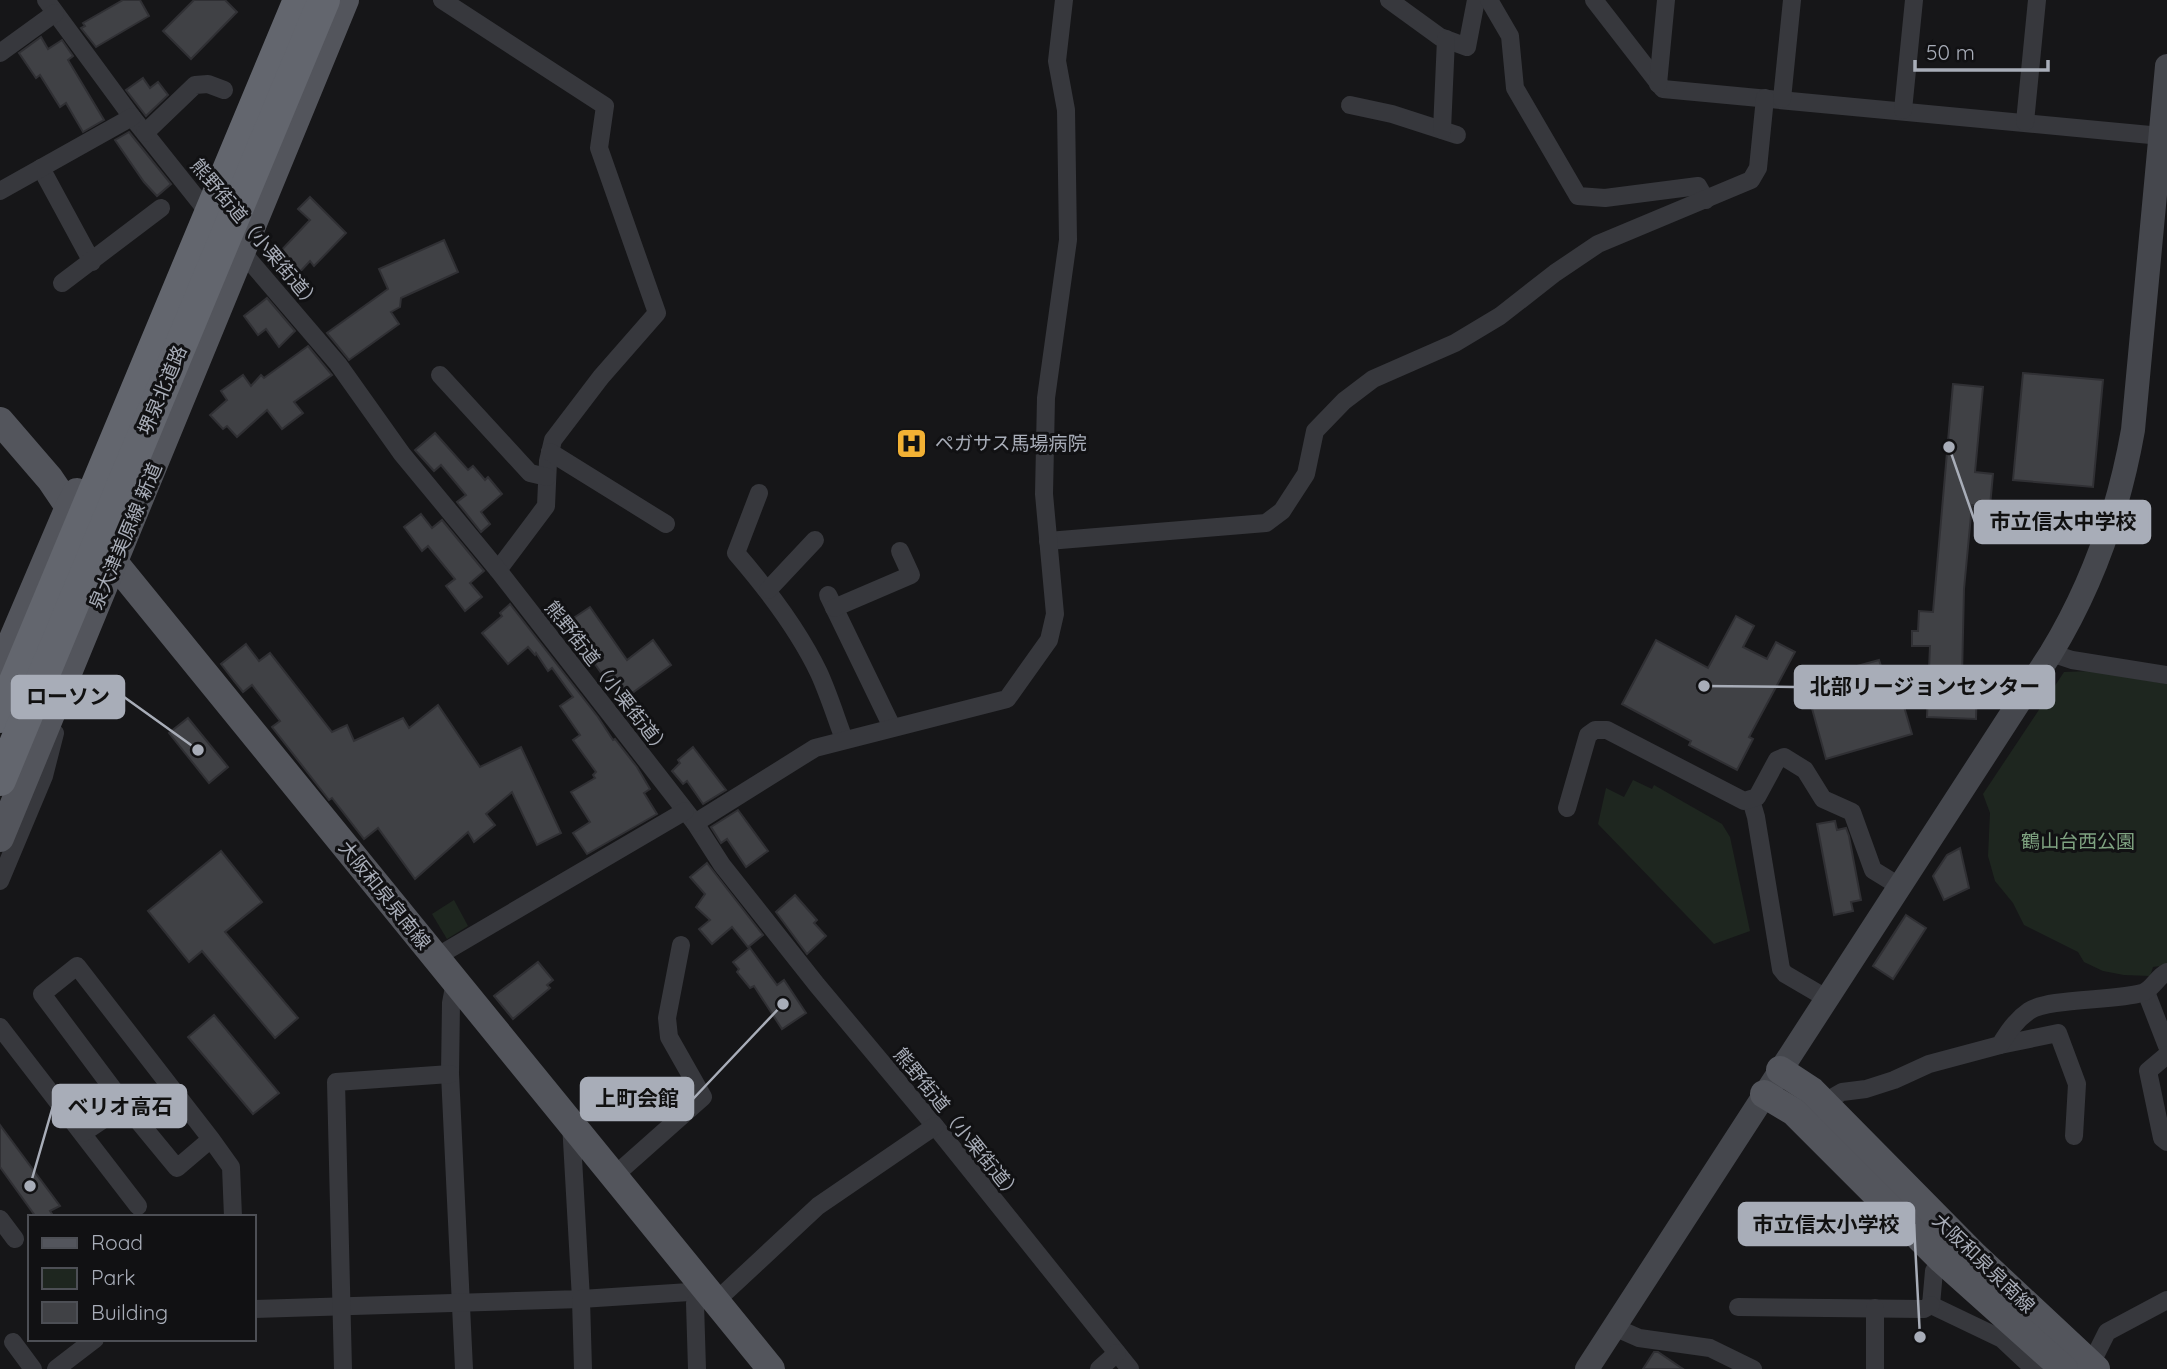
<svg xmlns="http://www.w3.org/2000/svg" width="2167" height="1369" font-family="Quicksand,'Noto Sans JP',sans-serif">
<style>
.green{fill:#1e261f}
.building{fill:#404145;stroke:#303034;stroke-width:2}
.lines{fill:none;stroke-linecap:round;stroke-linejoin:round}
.street{stroke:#37383d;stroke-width:18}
.secondary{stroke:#45474d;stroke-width:24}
.primary{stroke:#53555c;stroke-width:28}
.highway-bridge{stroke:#63666e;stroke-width:32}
.labels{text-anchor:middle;stroke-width:6;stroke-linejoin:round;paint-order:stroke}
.street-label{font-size:19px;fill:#a8adb8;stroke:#111113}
.poi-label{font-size:19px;fill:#a8adb8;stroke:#111113;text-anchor:start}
.park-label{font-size:19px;fill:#7fa381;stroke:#111113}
.leader{fill:none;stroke:#a8adb8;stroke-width:2.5}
.callout-dot{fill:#a8adb8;stroke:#111113;stroke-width:2.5}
.callout{fill:#a8adb8;stroke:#a8adb8;stroke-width:2.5}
.callout-label{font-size:21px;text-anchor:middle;font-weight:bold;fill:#111}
</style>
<rect width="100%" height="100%" fill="#161618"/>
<g class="green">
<polygon points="2091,671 2167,684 2167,965 2153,967 2150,976 2124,975 2103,971 2084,962 2078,952 2024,925 2013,903 1995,881 1988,856 1990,813 1983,794 2064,672"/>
<polygon points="1633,780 1652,789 1654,785 1722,824 1730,837 1750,931 1714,944 1598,824 1606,788 1624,797"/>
<polygon points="454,900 468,926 447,939 432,914"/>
</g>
<g class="building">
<polygon points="123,0 140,0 149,16 96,47 81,28 85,26 83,23"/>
<polygon points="194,0 225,0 237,12 191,59 163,31"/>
<polygon points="41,37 48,49 62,40 73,56 68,60 104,120 83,132 66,103 60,107 40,75 36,78 19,53"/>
<polygon points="143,78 150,88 158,82 168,95 146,116 126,90"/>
<polygon points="129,132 171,184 157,196 144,182 115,140"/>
<polygon points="310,197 346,233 314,266 310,261 296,276 276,256 310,220 298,209"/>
<polygon points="444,240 458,272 401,298 400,307 391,312 399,324 349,360 327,333 388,289 379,269"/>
<polygon points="267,298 295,331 279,347 266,329 258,335 244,316"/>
<polygon points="308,346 332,375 294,402 303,413 282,429 267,410 237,437 227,426 223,429 210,415 227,400 221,391 243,375 251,386 261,375 264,378"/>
<polygon points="2023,373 2103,380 2093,487 2013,480"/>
<polygon points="1953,384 1983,387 1975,472 1993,474 1990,506 1972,505 1964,589 1962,677 1977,678 1976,719 1927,717 1930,646 1912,646 1912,631 1918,631 1919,611 1933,612"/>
<polygon points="435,433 468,470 473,466 485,480 488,477 502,494 481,512 490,524 481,532 457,502 466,495 441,465 434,471 415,450"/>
<polygon points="421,514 432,528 442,520 484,571 470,583 482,597 465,611 446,586 455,579 428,546 422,551 404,527"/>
<polygon points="510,604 598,717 613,740 615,739 637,767 650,789 644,793 657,814 587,854 573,833 590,822 571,792 595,778 593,775 596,772 573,740 580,735 560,706 573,697 552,668 548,671 536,653 535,655 528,647 508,664 482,633 502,616 500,613"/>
<polygon points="590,607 627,660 653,640 671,665 621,701 566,623"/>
<polygon points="1736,616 1754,626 1743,647 1767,659 1776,642 1795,652 1749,737 1753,739 1737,770 1689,745 1691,741 1622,704 1656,640 1708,668"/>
<polygon points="246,644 259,661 270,653 332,732 347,725 354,741 403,718 409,728 438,705 480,767 521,747 561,833 537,845 512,792 486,814 495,825 474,842 468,832 415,879 378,828 364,839 332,798 329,800 272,727 280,721 252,685 243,692 234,681 221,664"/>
<polygon points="1879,660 1883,672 1893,669 1912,734 1826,759 1808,694 1860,679 1857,666"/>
<polygon points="188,718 228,767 209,783 169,733"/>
<polygon points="693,747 726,790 703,804 687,781 683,784 672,771 680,763 678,760"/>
<polygon points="738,810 768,851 746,867 727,839 721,843 711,827"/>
<polygon points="1835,821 1837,830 1846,828 1849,836 1861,900 1851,902 1853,911 1834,915 1817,824"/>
<polygon points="1960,848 1969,888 1944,900 1933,876 1947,855"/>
<polygon points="221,851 262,902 225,932 298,1018 275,1038 202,951 189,962 148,911"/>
<polygon points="707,863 763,935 748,947 732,927 712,944 699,929 710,920 696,907 705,894 690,877"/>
<polygon points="795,895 817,920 814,923 826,936 807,954 776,912"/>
<polygon points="1906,915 1926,928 1893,979 1873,966"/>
<polygon points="750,948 777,985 784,980 806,1013 782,1029 754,986 750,988 737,972 739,969 733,962"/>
<polygon points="538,962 553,980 547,985 550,988 513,1019 494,996"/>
<polygon points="214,1015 279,1093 253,1114 188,1037"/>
<polygon points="0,1125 60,1206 50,1211 54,1217 36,1217 0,1167"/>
<polygon points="1654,1352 1658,1352 1683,1369 1643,1369"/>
</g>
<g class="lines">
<g class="street">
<polyline points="46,0 132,117 214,220"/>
<polyline points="442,0 605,106 599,148 657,313 601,377 553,440 548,461 546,506 498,570"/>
<polyline points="1389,0 1440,37 1467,47 1476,0"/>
<polyline points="1489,0 1510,36 1515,88 1578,196 1605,198 1698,186 1706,200"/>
<polyline points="1594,0 1663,89 2161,136"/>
<polyline points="0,53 55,13"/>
<polyline points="1658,84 1666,0"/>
<polyline points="1782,99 1792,0"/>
<polyline points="1350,105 1392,114 1457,135"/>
<polyline points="1903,110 1914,0"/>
<polyline points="2025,122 2037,0"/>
<polyline points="1442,130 1446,39"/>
<polyline points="145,133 195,85 208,84 224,90"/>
<polyline points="41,168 92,262"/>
<polyline points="0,191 132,117"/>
<polyline points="237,246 338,364 402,454 498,570 695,823 722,865 817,985 935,1126 1130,1369"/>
<polyline points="62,283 161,208"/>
<polyline points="440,375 530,473 547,477"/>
<polyline points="550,452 666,524"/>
<path d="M759 493 736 553C768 590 798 629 819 673 829 695 836 718 844 739"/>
<polyline points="1048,541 1266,523 1282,511 1306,474 1315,431 1344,401 1373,379 1455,343 1500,316 1555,273 1598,244 1751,180 1758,168 1765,98"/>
<polyline points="768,590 815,540"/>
<polyline points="828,595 892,727"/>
<polyline points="834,608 911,575 900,551"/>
<polyline points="2051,653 2072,660 2167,675"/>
<polyline points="1751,800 1756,817 1781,969 1785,974 1826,998"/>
<polyline points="1567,808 1588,735 1595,730 1607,730 1744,801 1757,797 1777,760 1784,757 1805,770 1823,799 1852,812 1873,870 1899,886"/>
<polyline points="695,823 815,748 1007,699 1049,640 1055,614 1044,494 1046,398 1068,240 1066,110 1057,61 1064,0"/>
<polyline points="0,881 44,776 55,733"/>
<polyline points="436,957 685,811"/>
<polyline points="455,982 451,1003 450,1074 464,1369"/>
<polyline points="2146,992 2167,1046"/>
<polyline points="0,1027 138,1206"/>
<polyline points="2000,1045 2058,1033 2077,1084 2074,1136"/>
<polyline points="2167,1055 2148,1071 2162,1138 2167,1142"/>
<path d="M1823 1103 1842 1092 1866 1089 1894 1080 1929 1064 2000 1045C2008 1032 2016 1020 2029 1011 2048 998 2113 1001 2142 993 2152 990 2157 977 2167 972"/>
<polyline points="83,1133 125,1105"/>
<polyline points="211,1139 177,1168 125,1105 42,994 77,966 211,1139 231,1167 233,1217"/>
<polyline points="614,1176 703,1097 669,1037 667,1018 681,945"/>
<polyline points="0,1219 15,1239"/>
<polyline points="1941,1259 1934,1271 1931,1305 2002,1339 2034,1369"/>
<polyline points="716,1301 818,1206 935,1126"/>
<polyline points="1738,1307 1924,1309 1931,1305"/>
<polyline points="254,1309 581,1299 571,1123"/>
<polyline points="1614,1327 1639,1338 1710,1348 1753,1369"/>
<polyline points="13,1342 33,1369"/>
<polyline points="2091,1364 2107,1332 2167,1300"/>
<polyline points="56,1369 95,1339"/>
<polyline points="343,1369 336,1082 450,1074"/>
<polyline points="583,1369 581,1299 705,1291"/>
<polyline points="697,1369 695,1303 705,1291"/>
<polyline points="1099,1369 1117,1353"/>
<polyline points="1875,1369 1875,1308"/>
</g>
<path class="secondary" d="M1587 1369 2051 653C2093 584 2119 509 2133 430L2167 66"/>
<g class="primary">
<polyline points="0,421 50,479 69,507 771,1369"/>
<polyline points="0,669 69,507 77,492"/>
<polyline points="0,838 345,0"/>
<polyline points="1780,1070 1812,1091 1975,1256 2096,1369"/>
<polyline points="1764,1094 1794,1112 1941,1259 2064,1369"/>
</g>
<g class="highway-bridge">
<polyline points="0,717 299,0"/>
<polyline points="0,780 324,0"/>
</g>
</g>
<defs>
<symbol id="hospital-square" viewBox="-11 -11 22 22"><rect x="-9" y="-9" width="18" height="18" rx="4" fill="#f2b134" stroke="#111113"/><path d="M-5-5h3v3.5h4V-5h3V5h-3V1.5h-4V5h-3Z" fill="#111"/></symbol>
</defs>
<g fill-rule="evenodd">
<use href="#hospital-square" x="894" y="426" width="35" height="35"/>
</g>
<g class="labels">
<g class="street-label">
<text transform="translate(256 234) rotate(50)" y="7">熊野街道（小栗街道）</text>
<text transform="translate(162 390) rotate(-67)" y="7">堺泉北道路</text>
<text transform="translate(125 536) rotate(-67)" y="7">泉大津美原線 新道</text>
<text transform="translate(608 678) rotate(52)" y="7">熊野街道（小栗街道）</text>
<text transform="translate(385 895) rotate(51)" y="7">大阪和泉泉南線</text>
<text transform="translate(958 1124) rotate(51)" y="7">熊野街道（小栗街道）</text>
<text transform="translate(1984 1263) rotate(44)" y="7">大阪和泉泉南線</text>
</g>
<g class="poi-label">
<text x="935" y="450">ペガサス馬場病院</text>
</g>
<g class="park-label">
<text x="2078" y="848">鶴山台西公園</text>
</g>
</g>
<path class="leader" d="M1949 447L1975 522M1704 686L1795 687M198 750L124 697M783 1004L693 1099M30 1186L53 1106M1920 1337L1914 1224"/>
<g class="callout-dot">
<circle cx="1949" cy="447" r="7"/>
<circle cx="1704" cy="686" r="7"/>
<circle cx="198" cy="750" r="7"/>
<circle cx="783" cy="1004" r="7"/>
<circle cx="30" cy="1186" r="7"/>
<circle cx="1920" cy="1337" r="7"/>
</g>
<g class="callout">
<rect x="1975" y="501" width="175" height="42" rx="7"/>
<rect x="1795" y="666" width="259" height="42" rx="7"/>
<rect x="12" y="676" width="112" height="42" rx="7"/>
<rect x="581" y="1078" width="112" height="42" rx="7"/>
<rect x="53" y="1085" width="133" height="42" rx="7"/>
<rect x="1739" y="1203" width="175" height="42" rx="7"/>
</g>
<g class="callout-label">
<text x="2063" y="529">市立信太中学校</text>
<text x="1925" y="694">北部リージョンセンター</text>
<text x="68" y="704">ローソン</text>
<text x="637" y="1106">上町会館</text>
<text x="120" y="1114">ベリオ高石</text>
<text x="1826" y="1232">市立信太小学校</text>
</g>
<rect x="28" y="1215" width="228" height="126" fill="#111113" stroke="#4d4f55" stroke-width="2"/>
<rect x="42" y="1238" width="35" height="10" fill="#53555c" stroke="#4d4f55" stroke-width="2"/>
<text x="91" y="1250" font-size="21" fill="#a8adb8">Road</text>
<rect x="42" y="1268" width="35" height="21" fill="#1e261f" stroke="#4d4f55" stroke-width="2"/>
<text x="91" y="1285" font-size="21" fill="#a8adb8">Park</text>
<rect x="42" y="1302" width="35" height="21" fill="#404145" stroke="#4d4f55" stroke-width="2"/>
<text x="91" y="1320" font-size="21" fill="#a8adb8">Building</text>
<path d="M1915 60v10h133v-10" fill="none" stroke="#a8adb8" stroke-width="3.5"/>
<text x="1926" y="60" font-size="21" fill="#a8adb8" stroke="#111113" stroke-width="5" paint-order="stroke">50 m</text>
</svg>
